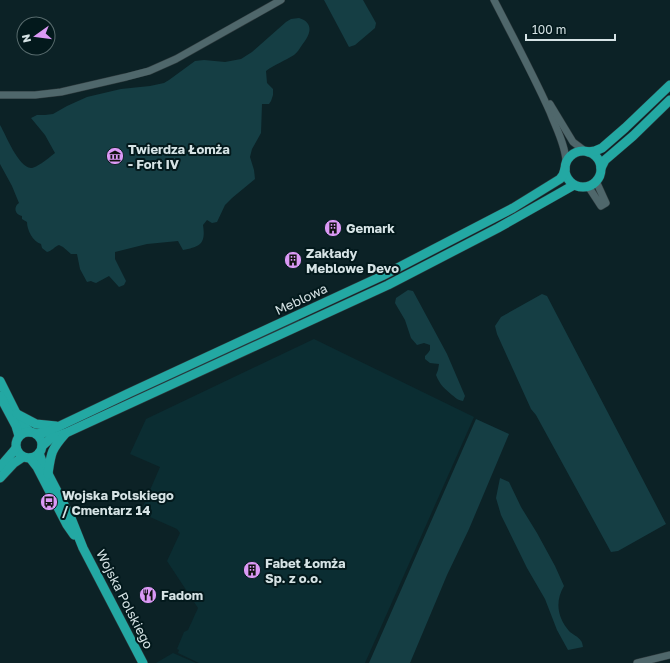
<svg xmlns="http://www.w3.org/2000/svg" width="670" height="663" font-family="'Golos Text',sans-serif">
<style>
.built{fill:#0b2d32}
.green{fill:#153e44}
.lines{fill:none;stroke-linecap:round;stroke-linejoin:round}
.minor-casing{stroke:#2f3b3e;stroke-width:8}
.major-casing{stroke:#2f3b3e;stroke-width:10}
.minor{stroke:#4f676b;stroke-width:7}
.major{stroke:#23a8a3;stroke-width:9}
.labels{text-anchor:middle;stroke-width:4;stroke-linejoin:round;paint-order:stroke}
.poi-label{font-size:13px;font-weight:bold;fill:#d6e3e5;stroke:#03191c;text-anchor:start}
.street-label{font-size:13px;fill:#d6e3e5;stroke:#03191c}
</style>
<rect width="100%" height="100%" fill="#0c2226"/>
<g class="built">
<polygon points="314,339 474,417 365,663 199,663 178,653 179,650 177,649 184,632 188,630 198,608 167,561 180,533 177,529 141,513 141,511 160,467 130,454 146,419"/>
<polygon points="173,653 196,663 156,663"/>
</g>
<g class="green">
<polygon points="324,0 363,0 376,23 375,28 355,45 349,47"/>
<path d="M299 18C315 23 310 35 302 45 300 48 297 53 294 55 285 61 275 64 266 71L267 83 273 89V95L271 101 269 104H262L261 133 252 149 250 157 254 170 255 179 232 198 225 205 217 222 212 223 207 220 203 225C206 244 200 247 183 250L178 241 147 244 115 252V259L126 281 124 285 119 287 109 276 96 283 93 282 91 281 87 282 80 269 77 254H71L63 247 59 245C54 247 52 251 47 252L42 248 41 244C33 242 27 230 27 222L22 219V216C15 215 13 207 19 203L12 186 0 164V125C6 135 18 167 31 168 37 168 50 157 55 153L45 135 31 118 37 115H45L53 114 67 106 87 97 121 89 150 86 164 83 169 80 195 61 204 60 225 62 241 59 252 52 286 22 291 19Z"/>
<path d="M408 290 413 291 447 354 465 396 463 401C457 400 456 398 452 395 444 388 440 385 436 375L438 370 439 364 430 363 425 359V356L428 353 430 350V345L424 343 417 345 411 338 405 320 395 303 396 298Z"/>
<polygon points="542,294 547,296 666,524 618,551 611,552 536,415 531,409 497,334 495,326 501,317"/>
<polygon points="298,318 300,322 52,436 50,432"/>
<polygon points="476,419 509,434 469,529 447,575 410,663 369,663"/>
<path d="M500 478 509 482 521 507 537 533 555 566 564 586C555 601 557 617 569 631 572 634 579 637 581 641 582 641 583 647 583 647L568 650 557 630 545 599 527 568 501 515 496 498Z"/>
</g>
<g class="lines">
<defs>
<g id="minor">
<path d="M494 0C513 37 533 74 550 112 556 128 565 144 566 161"/>
<polyline points="0,95 35,95 61,92 126,77 149,71 176,59 281,0"/>
<polyline points="550,104 573,142 585,151"/>
<polyline points="588,186 601,206 606,203 596,181"/>
<polyline points="637,663 670,655"/>
</g>
<g id="major">
<circle cx="583" cy="169" r="18"/>
<polyline points="588,152 595,151 602,148 625,128 670,85"/>
<polyline points="601,168 605,160 633,136 670,100"/>
<polyline points="0,381 21,423 30,432"/>
<polyline points="0,396 16,426 19,436"/>
<polyline points="17,414 36,424 56,426"/>
<circle cx="29" cy="445" r="13"/>
<polyline points="36,434 47,432 129,393 382,276 513,208 560,179 563,175 565,169"/>
<polyline points="42,446 50,439 66,433 388,285 498,228 574,185"/>
<polyline points="39,453 43,464 71,518 83,548 143,663"/>
<polyline points="30,458 37,467 67,525 74,535"/>
<polyline points="0,467 12,453 16,448"/>
<path d="M48 474C51 453 51 450 65 434"/>
<polyline points="0,478 14,463 23,457"/>
</g>
</defs>
<use href="#minor" class="minor-casing"/>
<use href="#major" class="major-casing"/>
<use href="#minor" class="minor"/>
<use href="#major" class="major"/>
</g>
<defs>
<symbol id="museum-disc" viewBox="-11 -11 22 22"><circle r="9.5" fill="#db99f5" stroke="#03191c"/><path d="M0-6L6-3V-2H-6V-3ZM-5-1h2V3h-2ZM-1-1h2V3h-2ZM3-1h2V3H3ZM-6 4H6V6H-6Z" fill="#111"/></symbol>
<symbol id="building-disc" viewBox="-11 -11 22 22"><circle r="9.5" fill="#db99f5" stroke="#03191c"/><path d="M-4-6H4V6H1V3H-1V6H-4ZM-2.5-4.3h1.7v1.8h-1.7ZM.8-4.3h1.7v1.8H.8ZM-2.5-1h1.7V.8h-1.7ZM.8-1h1.7V.8H.8Z" fill="#111"/></symbol>
<symbol id="bus-disc" viewBox="-11 -11 22 22"><circle r="9.5" fill="#db99f5" stroke="#03191c"/><path d="M-5-6H5V4H4V6H2V4H-2V6H-4V4H-5ZM-3.5-4V0h7V-4ZM-3.5 1.2v1.5H-2V1.2ZM2 1.2v1.5H3.5V1.2Z" fill="#111"/></symbol>
<symbol id="restaurant-disc" viewBox="-11 -11 22 22"><circle r="9.5" fill="#db99f5" stroke="#03191c"/><path d="M-5-6h1v4h1v-4h1v4h1v-4h1v5L-1.5 .5V6h-2V.5L-5-1ZM5-6V6H3V1.5H1.5Q1.5-4 5-6Z" fill="#111"/></symbol>
</defs>
<g fill-rule="evenodd">
<use href="#museum-disc" x="105" y="146" width="20" height="20"/>
<use href="#building-disc" x="323" y="218" width="20" height="20"/>
<use href="#building-disc" x="283" y="250" width="20" height="20"/>
<use href="#bus-disc" x="39" y="492" width="20" height="20"/>
<use href="#building-disc" x="242" y="560" width="20" height="20"/>
<use href="#restaurant-disc" x="138" y="585" width="20" height="20"/>
</g>
<g class="labels">
<g class="poi-label">
<text x="128" y="154">Twierdza Łomża<tspan x="128" dy="15">- Fort IV</tspan></text>
<text x="346" y="233">Gemark</text>
<text x="306" y="258">Zakłady<tspan x="306" dy="15">Meblowe Devo</tspan></text>
<text x="62" y="500">Wojska Polskiego<tspan x="62" dy="15">/ Cmentarz 14</tspan></text>
<text x="265" y="568">Fabet Łomża<tspan x="265" dy="15">Sp. z o.o.</tspan></text>
<text x="161" y="600">Fadom</text>
</g>
<g class="street-label">
<text transform="translate(301 299) rotate(-25)" y="5">Meblowa</text>
<text transform="translate(125 599) rotate(63)" y="5">Wojska Polskiego</text>
</g>
</g>
<g transform="translate(36 36) rotate(256)"><circle r="19" fill="#03191c" stroke="#576a6c"/>
<path d="M0-3L7 15L0 10L-7 15Z" fill="#db99f5"/>
<text y="-6" font-size="11" font-weight="bold" text-anchor="middle" fill="#d6e3e5">N</text>
</g>
<path d="M526 34v6h89v-6" fill="none" stroke="#d6e3e5" stroke-width="2"/>
<text x="532" y="34" font-size="12" fill="#d6e3e5" stroke="#03191c" stroke-width="3" paint-order="stroke">100 m</text>
</svg>
